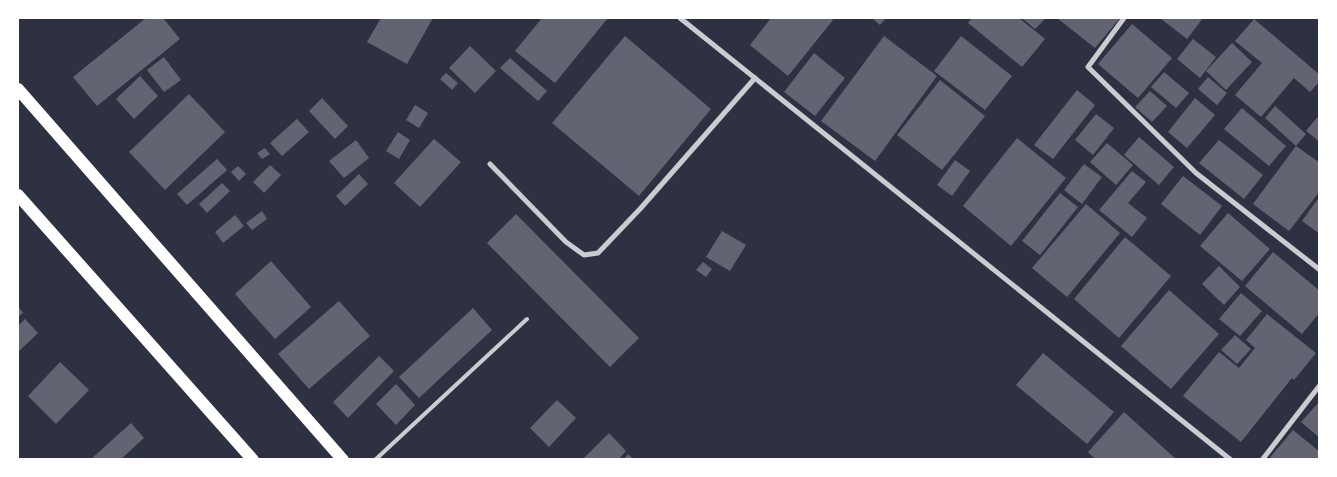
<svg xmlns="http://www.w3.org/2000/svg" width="1337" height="477" font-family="'Source Sans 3',sans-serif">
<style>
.building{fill:#626471}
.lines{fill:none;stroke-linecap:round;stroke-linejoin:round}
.service{stroke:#caccd0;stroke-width:4}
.minor{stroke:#caccd0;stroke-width:5}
.primary{stroke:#fff;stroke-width:12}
</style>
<rect width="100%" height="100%" fill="#2d3142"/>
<g class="building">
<polygon points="146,18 163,18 180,39 97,106 73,77"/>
<polygon points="381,18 433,18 407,64 367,42"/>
<polygon points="542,18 608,18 555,83 515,51"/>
<polygon points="771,18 830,18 833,20 788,76 750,45"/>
<polygon points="872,18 886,18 880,25"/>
<polygon points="972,18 1019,18 1045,39 1022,67 968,23"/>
<polygon points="1022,18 1046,18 1035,29"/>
<polygon points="1057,18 1120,18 1095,48"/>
<polygon points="1160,18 1203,18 1187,39"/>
<polygon points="1254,19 1320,75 1320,81 1310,92 1294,78 1261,117 1235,95 1262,63 1235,41"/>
<polygon points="1132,24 1172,58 1138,98 1098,64"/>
<polygon points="625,36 711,109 639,196 552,123"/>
<polygon points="884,36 937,76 875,161 821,121"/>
<polygon points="961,36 1012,76 985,110 934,71"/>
<polygon points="1193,39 1216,57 1200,78 1177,59"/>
<polygon points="1232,43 1252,62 1226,90 1206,71"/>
<polygon points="470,46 496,71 475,93 449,68"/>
<polygon points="814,53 845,78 815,116 784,92"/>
<polygon points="164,57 181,80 164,92 147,70"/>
<polygon points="510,58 547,91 538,101 500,68"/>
<polygon points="1164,72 1189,93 1176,108 1151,87"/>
<polygon points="446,73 458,83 452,90 440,79"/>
<polygon points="140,76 158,96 134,119 116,99"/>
<polygon points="1208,77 1227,93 1217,105 1198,89"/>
<polygon points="940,80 985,116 942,170 897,135"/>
<polygon points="1077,90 1095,105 1053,159 1034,145"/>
<polygon points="1150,91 1167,106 1152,122 1135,107"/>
<polygon points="189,94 225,132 165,190 129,152"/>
<polygon points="322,98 348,126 335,139 309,111"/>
<polygon points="1195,98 1215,115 1187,148 1168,132"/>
<polygon points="415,105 428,113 419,128 406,120"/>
<polygon points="1275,106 1306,134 1296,146 1265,118"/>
<polygon points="1242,108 1286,146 1269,166 1224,129"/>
<polygon points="1096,114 1114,128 1093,155 1075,140"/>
<polygon points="1320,114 1320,142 1306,131"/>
<polygon points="297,119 309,132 282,156 270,143"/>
<polygon points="398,132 410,140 399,159 386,151"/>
<polygon points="1139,137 1174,167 1159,185 1124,155"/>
<polygon points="1017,138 1066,178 1011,246 963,206"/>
<polygon points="434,139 461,162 420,207 394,183"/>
<polygon points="356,140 369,158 344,178 329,161"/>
<polygon points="1219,140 1263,175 1244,199 1199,163"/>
<polygon points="1107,143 1133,165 1116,185 1090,162"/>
<polygon points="1296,146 1320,163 1320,191 1289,231 1253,204"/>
<polygon points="265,148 270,154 262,159 257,153"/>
<polygon points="217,159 227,170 187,205 177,194"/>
<polygon points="955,160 970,171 952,196 937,185"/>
<polygon points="1084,164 1102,177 1082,204 1064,190"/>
<polygon points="270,165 281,175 264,193 253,182"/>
<polygon points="238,166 246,174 239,181 231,172"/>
<polygon points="1132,171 1146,182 1128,203 1147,218 1132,237 1099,210"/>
<polygon points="359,174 368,184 345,206 336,196"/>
<polygon points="1183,176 1222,206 1200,235 1161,204"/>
<polygon points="222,183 230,191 207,213 199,204"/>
<polygon points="1060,193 1078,207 1040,255 1022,241"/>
<polygon points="1320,196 1320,234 1302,221"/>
<polygon points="1086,204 1120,233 1067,297 1032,268"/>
<polygon points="262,211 267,219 252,230 246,223"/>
<polygon points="1228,213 1270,249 1242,281 1200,246"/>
<polygon points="516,214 639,338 610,367 487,243"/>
<polygon points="235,215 244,226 223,243 215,232"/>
<polygon points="722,231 746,245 730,271 706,257"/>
<polygon points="1125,237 1171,276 1119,338 1074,299"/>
<polygon points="1273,252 1320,291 1320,312 1302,334 1245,286"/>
<polygon points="271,261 311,307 275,339 235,294"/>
<polygon points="703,262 712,269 706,277 696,270"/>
<polygon points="1219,266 1240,287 1224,305 1202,284"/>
<polygon points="1169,290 1219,334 1171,389 1121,346"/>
<polygon points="1241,293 1262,311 1240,336 1219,319"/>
<polygon points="339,301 370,336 309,389 278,354"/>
<polygon points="18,306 23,313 18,317"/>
<polygon points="473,308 492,330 419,398 399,377"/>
<polygon points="1267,314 1316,353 1294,380 1292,378 1241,442 1183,396 1219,352 1239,368 1255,348 1246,340"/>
<polygon points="25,319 38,333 18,352 18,326"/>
<polygon points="1235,335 1251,349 1237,364 1221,350"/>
<polygon points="1043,353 1114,412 1087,444 1016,385"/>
<polygon points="379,356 394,371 348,418 333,402"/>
<polygon points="60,362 89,390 56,424 28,396"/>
<polygon points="396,384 415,405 396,425 376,404"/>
<polygon points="557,400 576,418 549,447 530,428"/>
<polygon points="1320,401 1320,438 1301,422"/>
<polygon points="1124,412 1177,460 1096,460 1088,452"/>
<polygon points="131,423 144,438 120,460 90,460"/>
<polygon points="1293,430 1320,452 1320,460 1268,460"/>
<polygon points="609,433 626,451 618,460 582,460"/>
<polygon points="628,454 634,460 623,460"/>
</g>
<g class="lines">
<polyline class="service" points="375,460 527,319"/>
<g class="minor">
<polyline points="680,18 1231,460"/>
<polyline points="1124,18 1088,67 1196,173 1320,270"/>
<polyline points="490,164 566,242 584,255 598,253 640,209 755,78"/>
<polyline points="1262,460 1320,385"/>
</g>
<g class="primary">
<polyline points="18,89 343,460"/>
<polyline points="18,195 253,460"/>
</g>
</g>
<rect width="1337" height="477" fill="none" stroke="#ffffff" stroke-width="38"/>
</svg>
